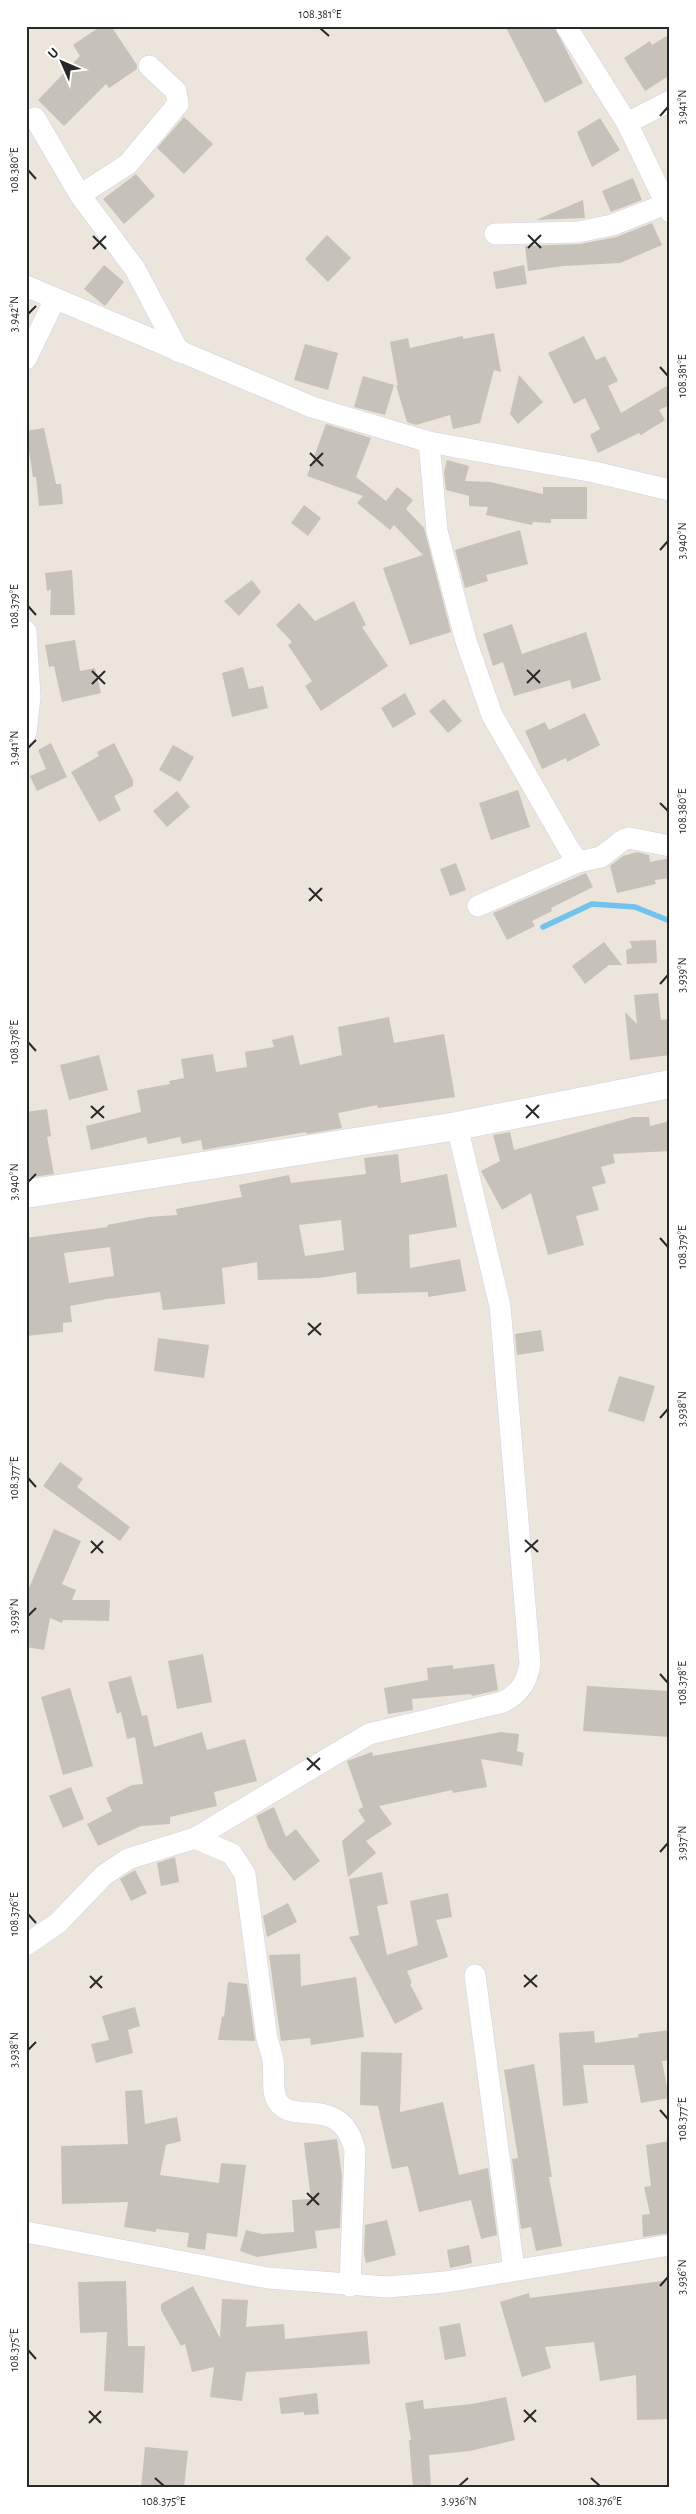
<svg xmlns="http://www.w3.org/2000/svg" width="696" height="2514" font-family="'Alegreya Sans',sans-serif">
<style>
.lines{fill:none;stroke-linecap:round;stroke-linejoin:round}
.stream{stroke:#6fc3ec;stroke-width:5.5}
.building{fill:#c6c2ba;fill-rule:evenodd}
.street-casing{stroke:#d0d2e2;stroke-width:22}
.secondary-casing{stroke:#d0d2e2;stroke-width:29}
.street{stroke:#fff;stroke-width:21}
.secondary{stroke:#fff;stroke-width:28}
.ticks{fill:none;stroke:#292929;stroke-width:2}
.neatline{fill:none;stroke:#292929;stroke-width:2}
.ticks-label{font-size:12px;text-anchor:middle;fill:#292929}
</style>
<rect width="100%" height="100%" fill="#ebe5db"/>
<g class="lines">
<polyline class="stream" points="543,927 592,904 635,907 670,921"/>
</g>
<g class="building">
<polygon points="101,26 111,26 137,65 137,69 109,88 106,84 64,126 38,100 80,56 73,45"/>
<polygon points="505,26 554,26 583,83 545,103"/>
<polygon points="670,34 670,75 645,91 624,58 650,41 652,45"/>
<polygon points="184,117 213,144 184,174 157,148"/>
<polygon points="600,118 620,150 592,167 577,132"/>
<polygon points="136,174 155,196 124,224 103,199"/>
<polygon points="633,178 642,200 611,212 602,191"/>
<polygon points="583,200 585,218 536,220"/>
<polygon points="652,223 662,245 620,263 563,266 528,271 525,246 580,244 616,237"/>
<polygon points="327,235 351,258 328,282 305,259"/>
<polygon points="104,265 124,282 105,306 84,289"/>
<polygon points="524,265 527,284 496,289 493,272"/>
<polygon points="494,333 501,372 494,370 480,423 453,429 450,415 416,425 407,422 396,385 398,386 390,342 408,338 410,348 463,336 463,339"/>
<polygon points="584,336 596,360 605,356 618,381 608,386 621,413 670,384 670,405 659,410 665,420 641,435 639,433 598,453 590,435 600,429 585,398 574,404 548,353"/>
<polygon points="305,344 338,353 328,390 294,380"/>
<polygon points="519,375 543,402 518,424 510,414"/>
<polygon points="363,376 394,385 385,415 354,407"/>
<polygon points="326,424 371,438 356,477 386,501 397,487 413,500 406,509 424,528 451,632 410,645 383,568 423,555 394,525 390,530 357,503 363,496 307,476"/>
<polygon points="44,428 56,484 61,484 63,504 39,506 36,477 33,477 26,431"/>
<polygon points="447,460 469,466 465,481 490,482 543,494 543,487 587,487 587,519 551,519 551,523 533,522 532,525 486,515 488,507 469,506 469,496 446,490 444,472"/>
<polygon points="304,505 321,518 308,536 291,523"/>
<polygon points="520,530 528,564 486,575 488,581 465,588 455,550"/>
<polygon points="72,570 75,615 50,615 51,590 47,591 45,573"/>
<polygon points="252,580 261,592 239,616 224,601"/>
<polygon points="354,601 366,625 362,627 388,666 321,711 305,686 312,681 288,645 292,642 276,625 299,603 315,621"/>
<polygon points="512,624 522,654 586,632 601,680 572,689 570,680 514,696 503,662 493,666 483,634"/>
<polygon points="75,640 80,671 95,668 101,693 62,702 54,666 49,667 45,645"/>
<polygon points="243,667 249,689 263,686 268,708 232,717 222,673"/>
<polygon points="405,693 416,714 393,728 381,708"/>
<polygon points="444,699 462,721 448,733 429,711"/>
<polygon points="585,713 600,745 567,762 566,758 542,769 525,731 545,722 549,730"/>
<polygon points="51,743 67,777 37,791 30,776 46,769 38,750"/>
<polygon points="114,743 133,780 133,786 114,796 121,810 99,822 71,772 99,756 97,752"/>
<polygon points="173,745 194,757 180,782 159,770"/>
<polygon points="518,790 530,827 491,840 479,803"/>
<polygon points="177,791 190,807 167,827 153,811"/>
<polygon points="637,852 649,855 650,862 670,858 670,878 655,880 656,884 617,893 610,866 623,856"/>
<polygon points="456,863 466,890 450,896 440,869"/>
<polygon points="586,873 593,887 551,908 552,911 532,921 535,926 507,940 493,913"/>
<polygon points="656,940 657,963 627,964 626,950 632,948 630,941"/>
<polygon points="604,942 622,965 609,965 585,984 572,966"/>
<polygon points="658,993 661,1020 670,1019 670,1055 630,1060 625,1012 637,1024 634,995"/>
<polygon points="389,1017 394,1043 444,1034 455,1097 378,1108 377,1105 338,1113 342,1128 307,1134 306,1132 203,1150 201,1140 182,1144 180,1137 148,1144 146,1137 91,1150 86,1126 141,1112 137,1090 170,1084 169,1081 184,1078 181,1059 213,1054 216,1072 247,1067 245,1052 274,1047 272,1040 293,1035 300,1065 342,1055 338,1027"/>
<polygon points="99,1055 108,1090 69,1100 60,1065"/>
<polygon points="47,1109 51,1136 47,1137 54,1174 26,1178 26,1112"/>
<polygon points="633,1117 649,1117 650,1126 670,1121 670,1151 613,1154 615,1163 601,1167 606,1183 592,1187 599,1210 576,1216 584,1245 548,1255 531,1193 502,1210 481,1171 500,1161 493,1135 510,1132 514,1150"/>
<path d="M398 1154 401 1183 447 1174 457 1227 409 1235 410 1268 460 1259 466 1291 428 1297V1292L357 1294 356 1272 319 1278 258 1280 257 1262 222 1268 225 1304 163 1310 160 1292 107 1299 70 1306 72 1322 63 1323V1332L26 1336V1238L108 1227 107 1225 149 1217 177 1215 176 1209 242 1197 239 1185 289 1175 291 1183 366 1174 364 1158ZM341 1220 344 1250 305 1256 299 1225ZM110 1247 114 1276 69 1283 64 1253Z"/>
<polygon points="541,1330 544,1351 517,1355 515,1334"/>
<polygon points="158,1338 209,1345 204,1378 154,1371"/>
<polygon points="619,1376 655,1386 644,1422 608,1411"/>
<polygon points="60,1462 83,1479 77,1487 130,1527 120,1541 43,1486"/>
<polygon points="54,1529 81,1541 62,1584 76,1590 72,1600 110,1600 109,1621 63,1620 62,1623 50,1618 44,1650 26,1647 26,1595"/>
<polygon points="203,1654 212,1702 177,1709 168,1661"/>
<polygon points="494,1664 498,1690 472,1696 471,1694 412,1699 413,1710 388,1714 384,1688 428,1680 427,1668 453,1665 453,1669"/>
<polygon points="131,1676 142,1716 147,1715 154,1747 202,1732 207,1750 245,1739 257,1781 214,1792 217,1806 170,1817 170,1824 141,1826 98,1846 87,1824 112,1811 106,1798 132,1785 143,1784 135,1737 127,1739 121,1712 117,1714 108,1682"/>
<polygon points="587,1686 670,1691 670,1737 583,1731"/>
<polygon points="70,1688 93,1766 63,1775 41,1697"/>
<polygon points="501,1732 519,1734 517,1751 524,1753 522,1766 481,1759 487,1787 453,1793 452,1790 379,1806 392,1824 366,1841 376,1853 348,1877 342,1841 365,1821 358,1810 363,1807 347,1761 372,1752 373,1756"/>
<polygon points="71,1787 84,1819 63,1828 49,1796"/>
<polygon points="274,1807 286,1837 296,1829 320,1861 294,1881 268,1847 256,1816"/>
<polygon points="175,1857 179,1882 161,1886 157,1863"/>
<polygon points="135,1870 147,1893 131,1901 120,1879"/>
<polygon points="382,1872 388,1904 377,1906 387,1955 418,1945 410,1901 448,1893 452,1917 436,1920 448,1957 407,1971 412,1983 410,1984 423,2009 395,2024 349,1937 359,1935 349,1879"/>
<polygon points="288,1903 297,1922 267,1937 263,1916"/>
<polygon points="300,1954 301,1986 356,1977 364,2037 311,2045 310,2038 281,2041 269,1955"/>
<polygon points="228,1982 247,1984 255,2041 218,2040 222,2016 224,2017"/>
<polygon points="135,2007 140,2026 128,2030 133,2053 96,2063 91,2044 109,2040 102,2016"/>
<polygon points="670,2030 670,2060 662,2061 669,2098 641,2103 634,2065 583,2065 588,2103 563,2106 559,2033 594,2031 595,2043 639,2037 638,2034"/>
<polygon points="361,2052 402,2053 400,2112 443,2102 459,2175 488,2168 497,2235 481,2239 471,2200 419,2212 408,2166 392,2169 378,2106 360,2105"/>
<polygon points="534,2064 552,2177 549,2177 562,2246 536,2251 531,2227 521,2229 512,2159 518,2158 504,2070"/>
<polygon points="142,2090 145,2124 177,2117 181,2141 166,2145 160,2175 219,2183 221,2163 246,2165 237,2237 207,2233 205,2250 187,2247 189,2233 156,2229 156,2232 124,2227 128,2202 62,2204 61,2146 128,2144 125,2091"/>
<polygon points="337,2139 342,2176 340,2228 315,2231 317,2248 257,2257 240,2251 246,2230 262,2234 294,2232 292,2200 311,2199 304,2143"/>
<polygon points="670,2141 670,2233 643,2237 642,2215 650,2214 644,2187 651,2186 646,2145"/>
<polygon points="387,2220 396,2255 366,2263 364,2253 365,2225"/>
<polygon points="469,2245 472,2263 450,2268 447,2250"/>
<polygon points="670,2280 670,2419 637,2420 636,2375 600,2381 594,2342 545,2347 551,2368 522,2377 500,2302 529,2293 530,2298"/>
<polygon points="126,2281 128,2346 145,2346 143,2393 104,2391 107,2332 80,2333 78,2282"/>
<polygon points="193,2286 220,2338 222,2299 248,2300 246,2327 284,2324 285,2339 367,2331 370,2364 246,2372 242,2401 210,2397 214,2367 192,2372 185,2344 181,2346 161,2310 161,2304"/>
<polygon points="460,2323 466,2356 445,2360 439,2327"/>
<polygon points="317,2393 319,2414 304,2415 304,2412 281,2414 279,2398"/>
<polygon points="506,2397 515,2440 470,2451 429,2455 431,2488 413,2488 409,2440 411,2440 405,2403 423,2400 424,2409 472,2404"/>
<polygon points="145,2447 188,2451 184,2488 141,2488"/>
</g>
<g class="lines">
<defs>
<g id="street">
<polyline points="566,26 627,123"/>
<polyline points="670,101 627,123 670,212"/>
<polyline points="35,118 80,195 135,269 179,352"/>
<polyline points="80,195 128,164 178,104 176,91 149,66"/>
<polyline points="495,234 578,232 612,225 666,204"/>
<polyline points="26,286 312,407 429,442 594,472 670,490"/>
<polyline points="26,359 55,299"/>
<polyline points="429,442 437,531 466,641 492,715 569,849 578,862 601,857 623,840 629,838 670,846"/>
<polyline points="26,631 30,697 26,733"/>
<polyline points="478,906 578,862"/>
<path d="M195 1838 232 1854 245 1874 267 2039C269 2046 272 2053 273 2061 275 2072 271 2093 278 2102 294 2126 341 2093 355 2150L350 2286"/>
<path d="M26 1945 58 1923 104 1875 128 1859 195 1838 369 1734 503 1702C520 1693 527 1682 530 1664L500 1306 457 1126"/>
<polyline points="475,1975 514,2270"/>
<polyline points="26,2232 268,2278 388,2287 445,2282 670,2245"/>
</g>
<polyline id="secondary" points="26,1194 457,1126 670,1084"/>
</defs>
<use href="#street" class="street-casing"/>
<use href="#secondary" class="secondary-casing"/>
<use href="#street" class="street"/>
<use href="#secondary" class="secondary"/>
</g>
<path class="ticks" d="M320 28 329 36M660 116 668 107M28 170 36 179M528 235 541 248M93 236 106 249M528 248 541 235M93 249 106 236M28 314 36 306M660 367 668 376M310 453 323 466M310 466 323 453M660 550 668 541M28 606 36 615M527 670 540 683M92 671 105 684M527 683 540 670M92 684 105 671M28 748 36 740M660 803 668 811M309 888 322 901M309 901 322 888M660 984 668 975M28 1042 36 1051M526 1105 539 1118M91 1106 104 1118M91 1118 104 1106M526 1118 539 1105M28 1182 36 1174M660 1238 668 1247M308 1323 321 1335M308 1335 321 1323M660 1418 668 1409M28 1478 36 1487M525 1540 538 1552M91 1541 103 1553M525 1552 538 1540M91 1553 103 1541M28 1616 36 1608M660 1674 668 1683M307 1758 320 1770M307 1770 320 1758M660 1852 668 1843M28 1914 36 1923M524 1975 537 1987M90 1976 102 1988M524 1987 537 1975M90 1988 102 1976M28 2050 36 2042M660 2110 668 2119M307 2193 319 2205M307 2205 319 2193M660 2286 668 2277M28 2350 36 2359M524 2410 536 2422M89 2411 101 2423M524 2422 536 2410M89 2423 101 2411M155 2478 164 2486M591 2478 600 2486M459 2486 468 2478"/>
<rect width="696" height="2514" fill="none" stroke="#ffffff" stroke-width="55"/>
<g transform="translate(62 62) rotate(315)" stroke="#ffffff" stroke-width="4" paint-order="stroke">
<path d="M0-4L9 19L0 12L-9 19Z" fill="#292929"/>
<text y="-8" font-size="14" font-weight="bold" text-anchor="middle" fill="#292929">U</text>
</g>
<rect x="28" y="28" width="640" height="2458" class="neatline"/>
<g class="ticks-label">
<text x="320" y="18">108.381°E</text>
<text transform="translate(682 107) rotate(-90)" y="4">3.941°N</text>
<text transform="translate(14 170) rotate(-90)" y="4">108.380°E</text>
<text transform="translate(14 314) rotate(-90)" y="4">3.942°N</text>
<text transform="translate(682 376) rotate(-90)" y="4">108.381°E</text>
<text transform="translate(682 541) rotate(-90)" y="4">3.940°N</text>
<text transform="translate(14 606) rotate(-90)" y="4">108.379°E</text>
<text transform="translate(14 748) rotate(-90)" y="4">3.941°N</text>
<text transform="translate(682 811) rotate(-90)" y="4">108.380°E</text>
<text transform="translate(682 975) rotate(-90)" y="4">3.939°N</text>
<text transform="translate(14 1042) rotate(-90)" y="4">108.378°E</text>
<text transform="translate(14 1182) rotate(-90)" y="4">3.940°N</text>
<text transform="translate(682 1247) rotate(-90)" y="4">108.379°E</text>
<text transform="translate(682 1409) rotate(-90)" y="4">3.938°N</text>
<text transform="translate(14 1478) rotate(-90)" y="4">108.377°E</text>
<text transform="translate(14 1616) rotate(-90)" y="4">3.939°N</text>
<text transform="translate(682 1683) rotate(-90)" y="4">108.378°E</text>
<text transform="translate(682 1843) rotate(-90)" y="4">3.937°N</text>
<text transform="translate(14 1914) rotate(-90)" y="4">108.376°E</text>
<text transform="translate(14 2050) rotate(-90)" y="4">3.938°N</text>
<text transform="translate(682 2119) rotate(-90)" y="4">108.377°E</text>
<text transform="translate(682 2277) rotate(-90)" y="4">3.936°N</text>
<text transform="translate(14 2350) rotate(-90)" y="4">108.375°E</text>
<text x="164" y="2505">108.375°E</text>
<text x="459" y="2505">3.936°N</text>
<text x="600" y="2505">108.376°E</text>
</g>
</svg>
